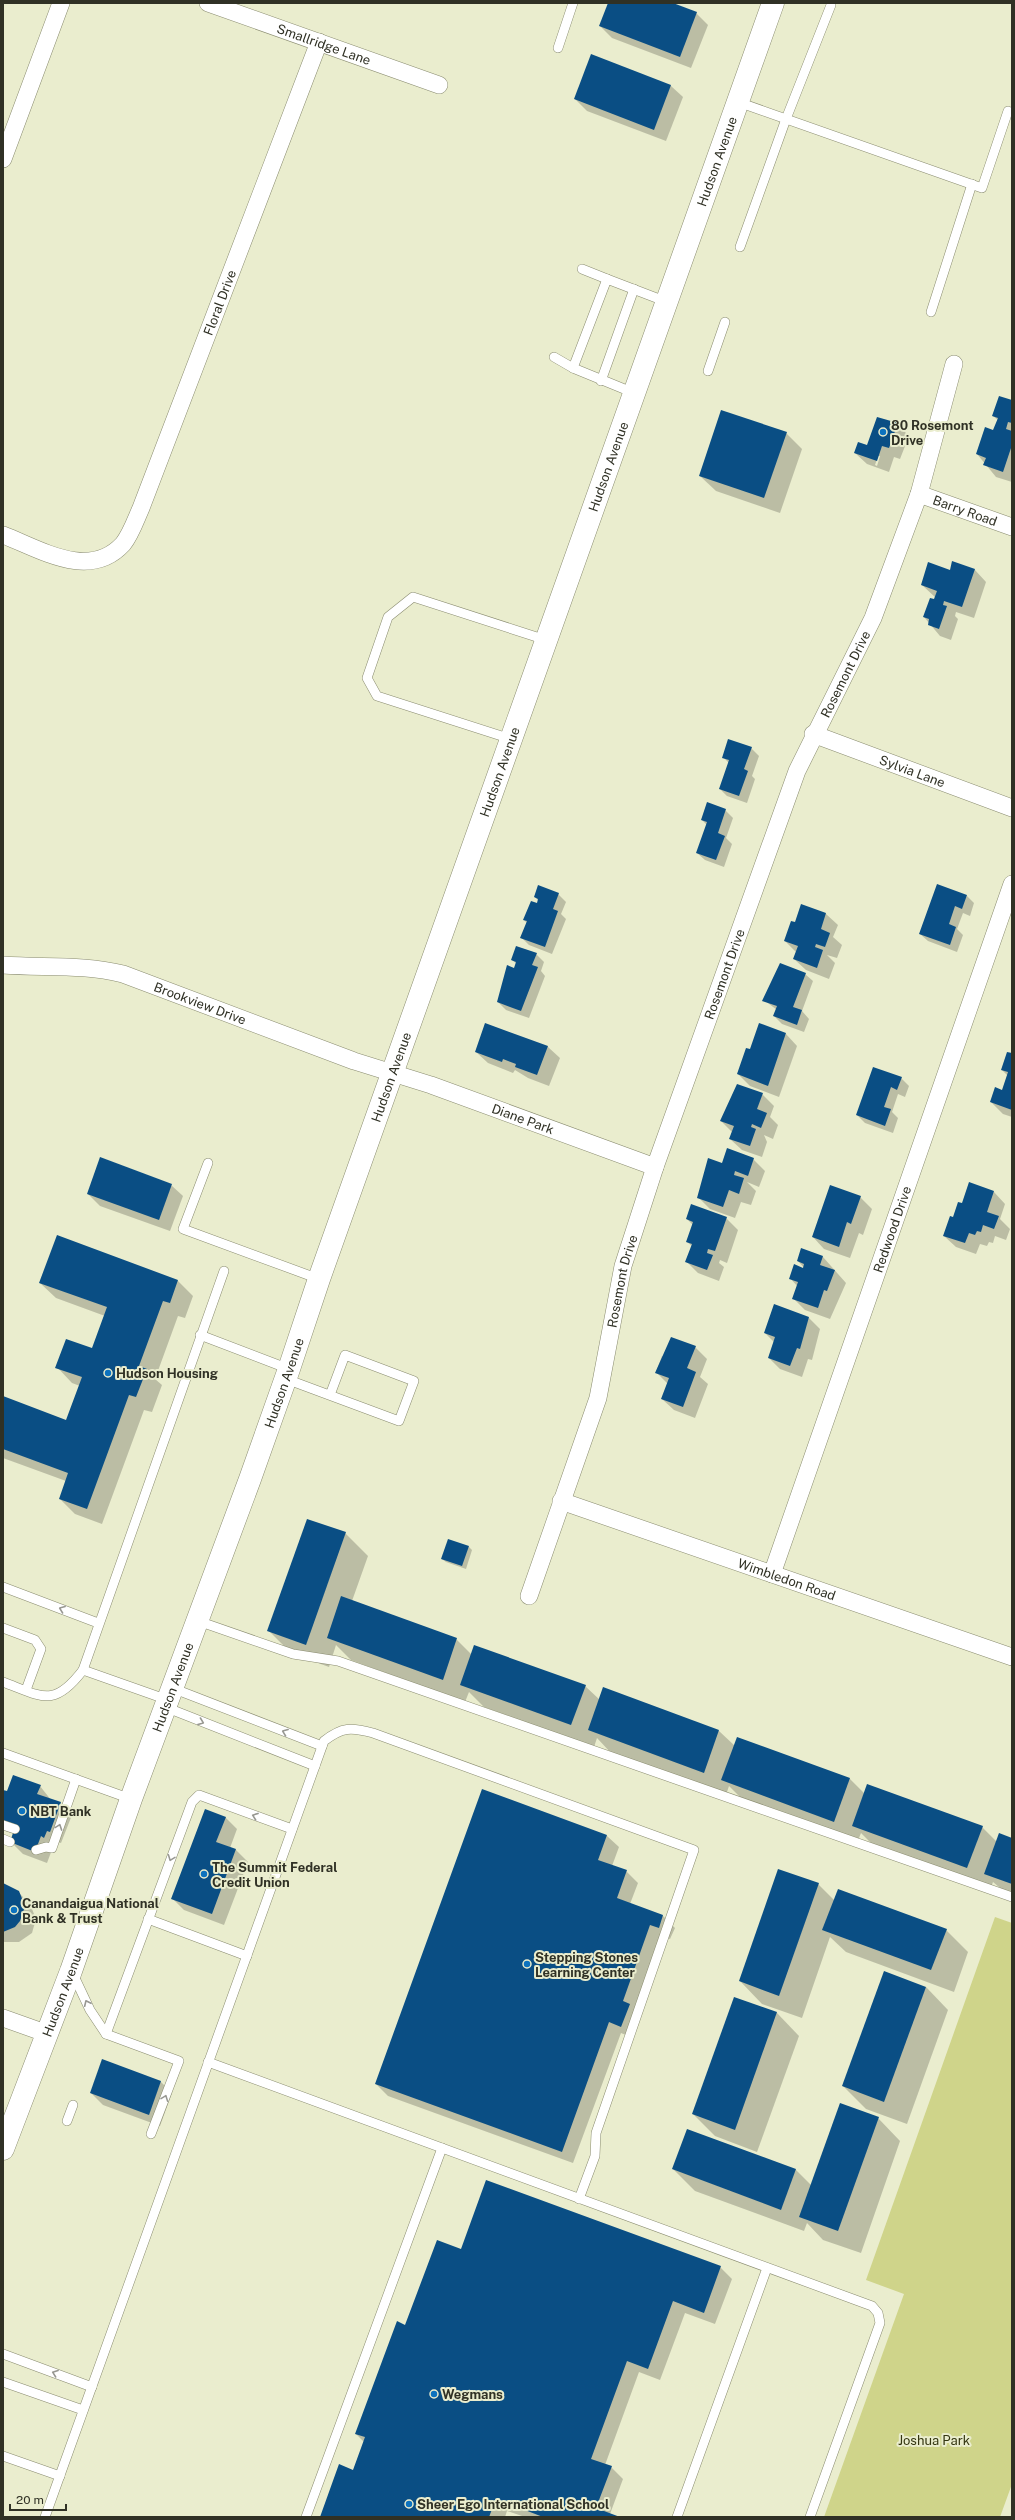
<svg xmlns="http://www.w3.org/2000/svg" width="1015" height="2520" font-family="'Public Sans',sans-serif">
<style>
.green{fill:#cfd48a}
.shadow{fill:#0003;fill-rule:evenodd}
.building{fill:#0a4e84}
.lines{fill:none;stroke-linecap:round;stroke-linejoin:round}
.service-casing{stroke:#8a8c70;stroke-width:10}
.minor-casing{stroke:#8a8c70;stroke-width:18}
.secondary-casing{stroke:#8a8c70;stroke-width:23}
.service{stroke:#fff;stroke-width:9}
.minor{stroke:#fff;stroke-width:17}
.secondary{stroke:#fff;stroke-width:22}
.oneway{stroke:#989892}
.poi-dot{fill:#0c72be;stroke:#eaedce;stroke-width:1.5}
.labels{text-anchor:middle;stroke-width:4;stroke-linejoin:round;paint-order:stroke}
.street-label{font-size:13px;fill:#303125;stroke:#eaedce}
.poi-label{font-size:13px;font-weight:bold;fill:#303125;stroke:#eaedce;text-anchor:start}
.park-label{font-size:13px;fill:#343611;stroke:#eaedce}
</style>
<rect width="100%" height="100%" fill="#eaedce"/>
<polygon class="green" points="995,1917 1012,1923 1012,2484 1000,2517 824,2517 904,2294 866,2280"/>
<g class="shadow">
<polygon points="609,3 670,3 696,13 708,25 691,68 612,38 600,26"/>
<polygon points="592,56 671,86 683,97 666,141 587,111 575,99"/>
<polygon points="1012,401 1012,482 996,477 977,454 994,431 998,420 993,416"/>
<path d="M897 424 909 436 900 459 894 457 889 472 867 464 855 453 868 446ZM878 456H880L877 466 875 465Z"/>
<polygon points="786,433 802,449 780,513 716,491 700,476"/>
<polygon points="975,570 986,582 974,618 956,612 955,616 958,619 951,640 940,636 924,617 936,598 922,585 950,571"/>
<polygon points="751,748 759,756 752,776 755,779 747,803 727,796 720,789 729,763 723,757"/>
<polygon points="725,810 733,818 726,838 732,844 724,867 705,860 697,853 707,825 702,820"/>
<polygon points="558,894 566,902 561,914 566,919 552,954 529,945 522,938 527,923 524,920 539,901 535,897"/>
<polygon points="967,896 974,903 970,916 963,913 957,929 963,935 957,952 928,941 920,934"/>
<polygon points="802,905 826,914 838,925 833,937 842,945 837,958 827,955 835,963 829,979 806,970 794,959 796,952 785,941 796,923"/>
<polygon points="536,954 544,962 541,971 545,976 529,1018 506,1010 498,1002 517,964 512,960"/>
<polygon points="805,974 813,981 802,1011 809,1019 804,1032 782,1024 774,1016 777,1010 764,1000"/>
<polygon points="486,1024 548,1047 560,1058 549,1086 528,1078 515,1070 513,1073 488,1063 476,1052"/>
<polygon points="786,1034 797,1046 779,1097 750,1086 738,1074"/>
<polygon points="1012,1054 1012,1117 1003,1114 991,1102 1003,1091 1008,1076 1002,1070"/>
<polygon points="901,1078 909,1086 905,1097 898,1094 892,1112 898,1118 893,1133 865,1123 857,1115"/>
<polygon points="762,1094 774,1106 770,1117 778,1125 773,1139 764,1135 767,1142 762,1157 742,1150 730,1139 732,1132 721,1121"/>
<polygon points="753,1159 765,1171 759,1187 747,1182 756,1191 751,1205 741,1202 735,1218 710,1209 698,1197 722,1164"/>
<polygon points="171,1185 183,1196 170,1231 100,1206 88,1194"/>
<polygon points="994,1192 1005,1204 1000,1219 1010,1229 1006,1240 995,1236 993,1243 989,1242 987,1246 980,1244 976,1254 956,1247 944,1236 962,1204"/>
<polygon points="860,1197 872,1209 863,1235 859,1233 850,1258 824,1249 813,1237"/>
<polygon points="726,1218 738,1230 727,1263 720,1260 719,1263 724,1267 719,1281 698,1273 686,1261 692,1246 687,1242 693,1225 687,1219"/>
<polygon points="57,1237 178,1281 193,1296 185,1318 178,1316 155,1379 162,1385 152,1412 144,1410 102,1524 75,1514 60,1499 66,1481 3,1458 3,1397 67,1421 80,1386 72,1383 57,1367 92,1350 105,1316 56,1298 40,1283"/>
<polygon points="802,1249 823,1257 846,1283 830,1319 805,1310 794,1299 798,1287 790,1278 806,1270 798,1261"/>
<polygon points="809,1318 820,1329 812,1360 808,1359 802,1377 780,1369 769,1358 774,1342 765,1333"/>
<polygon points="695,1347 707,1359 700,1377 708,1384 695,1418 674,1410 662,1399 668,1384 656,1372 662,1356 665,1357"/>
<polygon points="345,1533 368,1556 352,1601 456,1639 472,1655 585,1686 600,1700 604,1689 719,1731 735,1746 738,1738 850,1779 865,1794 982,1827 997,1842 1012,1839 1012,1898 993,1882 990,1890 876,1848 861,1833 857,1843 745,1802 729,1786 726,1795 611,1753 597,1738 594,1747 484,1707 469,1692 465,1702 351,1660 336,1645 329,1667 291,1653 269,1631"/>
<polygon points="469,1547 472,1550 466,1569 446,1562 442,1559"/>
<polygon points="40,1786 51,1800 60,1803 72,1815 61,1843 58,1842 53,1847 47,1863 23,1854 11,1842 14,1834 3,1830 3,1791 8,1793"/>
<polygon points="483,1790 607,1836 619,1847 612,1866 626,1871 638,1883 630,1904 663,1916 675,1928 670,1939 662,1936 633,2038 621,2033 573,2163 388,2096 376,2084"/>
<polygon points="225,1817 237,1829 230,1848 236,1850 248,1862 224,1925 184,1910 173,1899"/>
<polygon points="3,1884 18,1892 30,1904 36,1919 32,1933 19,1942 3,1942"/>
<polygon points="818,1884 834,1900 946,1930 968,1952 954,1992 846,1952 830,1937 802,2018 762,2004 740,1981"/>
<polygon points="926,1987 948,2010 907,2124 866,2109 843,2086"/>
<polygon points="735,1998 777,2013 799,2036 757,2152 715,2136 693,2114"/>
<polygon points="160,2081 172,2093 160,2126 103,2105 91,2093"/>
<polygon points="878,2118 900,2141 861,2253 823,2240 807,2223 804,2231 695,2191 673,2169 687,2130 796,2170 812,2186"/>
<polygon points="461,2250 720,2267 732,2279 715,2324 685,2313 660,2380 639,2372 605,2465 611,2467 623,2479 610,2514 617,2517 525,2517 507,2511 505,2517 321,2517 353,2471 364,2442 356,2434 406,2326"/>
</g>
<g class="building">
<polygon points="608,3 673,3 697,12 680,57 599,26"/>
<polygon points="591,54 671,85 654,130 574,99"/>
<polygon points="999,396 1012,400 1012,423 1008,422 1006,429 1012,431 1012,445 1003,472 983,465 986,458 976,454 985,427 993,430 998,418 992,416"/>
<polygon points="721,410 787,432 764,498 699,476"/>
<polygon points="877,417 898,423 889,448 882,446 877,461 854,453 858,442 867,445"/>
<polygon points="952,561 975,569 962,607 944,601 943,605 947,606 939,629 928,625 929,619 923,617 930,598 934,599 937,591 921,585 928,562 950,570"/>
<polygon points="728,739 752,747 744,769 748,771 739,796 719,789 729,760 722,758"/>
<polygon points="707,802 726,809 718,833 725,836 716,860 696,853 707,822 701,820"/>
<polygon points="937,884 967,895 962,909 955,906 949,924 956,927 950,945 919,934"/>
<polygon points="538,885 559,893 553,909 558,911 545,947 520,938 527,921 523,920 531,901 537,903 538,899 534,897"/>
<polygon points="801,904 826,913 821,929 830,933 825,947 816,944 815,947 823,950 817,968 793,959 798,946 784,941 791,921 795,922"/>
<polygon points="516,946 537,953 532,965 538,967 521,1011 497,1002 507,965 514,968 516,962 511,960"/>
<polygon points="780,963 806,973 793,1007 802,1010 797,1025 773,1016 777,1006 762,1001"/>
<polygon points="485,1023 548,1046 537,1075 515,1067 516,1064 503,1059 502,1062 475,1052"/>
<polygon points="759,1023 786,1033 768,1086 737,1074 746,1048 750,1049"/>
<polygon points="1007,1052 1012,1053 1012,1110 990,1102 995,1087 1002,1090 1008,1072 1001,1070"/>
<polygon points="873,1067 902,1077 897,1090 891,1087 884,1107 891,1109 885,1126 856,1115"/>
<polygon points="737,1084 763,1093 757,1109 767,1113 761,1128 752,1124 751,1127 756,1129 750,1146 729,1139 734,1126 720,1121"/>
<polygon points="727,1148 754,1158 748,1176 735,1171 734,1175 744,1178 739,1194 729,1190 723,1207 697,1198 708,1158 722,1163"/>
<polygon points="100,1157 172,1184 159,1220 87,1194"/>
<polygon points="969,1182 994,1191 987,1212 999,1216 994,1229 983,1225 981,1232 977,1231 975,1235 969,1233 965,1243 943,1236 950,1216 953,1217 958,1202 962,1203"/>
<polygon points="830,1185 861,1196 851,1224 847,1222 839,1247 812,1237"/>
<polygon points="691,1204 727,1217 715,1251 708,1249 707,1253 713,1255 707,1270 685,1262 692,1244 686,1242 693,1222 686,1219"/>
<polygon points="57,1235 178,1280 170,1303 163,1301 139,1366 147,1369 136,1397 129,1395 87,1509 59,1499 68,1473 3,1449 3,1396 66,1420 82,1377 55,1368 66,1339 92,1348 107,1307 39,1283"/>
<polygon points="801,1248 823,1256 820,1265 835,1270 827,1291 824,1290 818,1308 792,1299 798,1282 789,1279 794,1264 803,1268 804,1264 797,1261"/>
<polygon points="774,1304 809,1317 800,1349 797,1348 790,1366 768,1358 775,1337 764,1333"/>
<polygon points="671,1337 696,1346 687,1368 696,1372 683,1407 661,1399 669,1378 655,1373"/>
<polygon points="307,1519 346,1532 306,1645 267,1631"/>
<polygon points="448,1539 469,1546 462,1566 441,1559"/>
<polygon points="341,1596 457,1638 443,1680 327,1638"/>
<polygon points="474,1645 586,1685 571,1725 460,1685"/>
<polygon points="603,1687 719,1730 704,1773 588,1730"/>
<polygon points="737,1737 850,1778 834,1822 721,1780"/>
<polygon points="13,1775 41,1785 37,1794 61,1802 50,1832 47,1831 44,1838 41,1836 35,1852 10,1842 15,1827 3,1823 3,1790 7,1791"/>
<polygon points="867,1784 983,1826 967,1868 852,1826"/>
<polygon points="482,1789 607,1835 598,1860 627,1870 617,1898 663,1915 659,1928 650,1925 623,2001 630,2004 621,2027 609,2022 562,2152 375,2084"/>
<polygon points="205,1809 226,1817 216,1842 236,1849 212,1914 171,1899"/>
<polygon points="999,1833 1012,1838 1012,1884 984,1874"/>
<polygon points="778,1869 819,1883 779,1996 739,1981"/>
<polygon points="3,1883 19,1891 25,1906 20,1921 15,1927 3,1932"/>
<polygon points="838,1889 947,1929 931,1970 822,1930"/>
<polygon points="884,1971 926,1987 884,2102 842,2086"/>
<polygon points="734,1997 777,2012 735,2130 692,2114"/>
<polygon points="102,2059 161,2081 149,2115 90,2093"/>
<polygon points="840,2103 879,2117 838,2231 799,2217"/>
<polygon points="687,2129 796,2169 781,2210 672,2169"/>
<polygon points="486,2180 721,2266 704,2313 673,2301 648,2369 627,2361 591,2459 612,2466 596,2508 620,2517 543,2517 496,2499 489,2517 320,2517 339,2464 353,2470 365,2437 355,2434 397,2321 405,2325 437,2240 461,2249"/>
</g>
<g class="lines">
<defs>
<g id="service">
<polyline points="558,48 573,3"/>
<polyline points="738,102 982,188 1008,111"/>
<polyline points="740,247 786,119 831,5"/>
<polyline points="582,269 607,279"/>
<polyline points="931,312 972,184"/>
<polyline points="554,357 573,368"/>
<polyline points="708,371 725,322"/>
<polyline points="601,381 634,289"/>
<polyline points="634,393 573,368 607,279 667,302"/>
<polyline points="511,739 377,696 367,678 388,617 413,597 546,640"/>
<polyline points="208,1163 183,1229 319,1279"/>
<polyline points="200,1335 289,1369"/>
<polyline points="286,1379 399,1421 414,1381 345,1355 330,1395"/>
<polyline points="3,1587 98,1623"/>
<polyline points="198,1621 293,1654 338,1661 1012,1897"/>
<polyline points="3,1628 35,1640 41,1649 26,1690"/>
<polyline points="83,1670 168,1700"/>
<path d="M3 1682C43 1697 54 1708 83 1670L224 1271"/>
<polyline points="172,1688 322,1746"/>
<polyline points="165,1707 315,1766"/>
<polyline points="3,1753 131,1799"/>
<polyline points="3,1825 15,1829"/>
<polyline points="3,1839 10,1842"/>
<polyline points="36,1850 46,1847 52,1848 76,1779"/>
<polyline points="148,1919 247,1956"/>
<polyline points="73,1974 90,2010 106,2034 179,2061 151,2134"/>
<polyline points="106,2034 192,1802 199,1795 292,1829"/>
<polyline points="208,2062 872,2306 878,2313 880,2323 810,2517"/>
<polyline points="67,2121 73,2105"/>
<polyline points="3,2354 92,2387"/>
<polyline points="3,2382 83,2410"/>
<polyline points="3,2456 60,2476"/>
<path d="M45 2517 324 1741C342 1727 351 1727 373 1733L694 1850 596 2133 595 2156 579 2199"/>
<polyline points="306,2517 442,2148"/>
<polyline points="677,2517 767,2268"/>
</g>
<g id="minor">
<path id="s1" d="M208 3 439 85"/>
<polyline points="3,159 61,3"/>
<path id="s2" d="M919 494 1012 527"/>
<path id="s3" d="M3 535C40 549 89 581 123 544 131 534 136 519 141 508L319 42"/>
<path id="s4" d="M813 734 1012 808"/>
<path id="s5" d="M3 965C44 968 83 964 123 974L354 1061 431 1085 655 1167"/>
<path id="s6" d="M561 1501 1012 1657"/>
<path id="s7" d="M772 1574 1012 884"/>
<path id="s8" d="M529 1596 598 1398 623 1266 655 1167 797 771 873 618 919 494 954 364"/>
<polyline points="3,2018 48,2034"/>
</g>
<g id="secondary">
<path id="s9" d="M3 2149 71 1971 131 1799 250 1479 289 1369 319 1279 773 3"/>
</g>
</defs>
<use href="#service" class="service-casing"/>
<use href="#minor" class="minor-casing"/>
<use href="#secondary" class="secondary-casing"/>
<use href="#service" class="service"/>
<use href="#minor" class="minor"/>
<use href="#secondary" class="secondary"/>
</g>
<defs><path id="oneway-chevron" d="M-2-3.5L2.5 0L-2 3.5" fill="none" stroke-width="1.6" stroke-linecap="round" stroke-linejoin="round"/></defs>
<g class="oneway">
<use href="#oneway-chevron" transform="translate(62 1609) rotate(-159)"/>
<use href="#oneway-chevron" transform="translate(201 1722) rotate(21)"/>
<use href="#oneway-chevron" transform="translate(285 1732) rotate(-159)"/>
<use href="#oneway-chevron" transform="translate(255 1816) rotate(-160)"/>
<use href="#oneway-chevron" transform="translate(59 1827) rotate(-70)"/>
<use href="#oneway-chevron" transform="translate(171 1858) rotate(111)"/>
<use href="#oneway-chevron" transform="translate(87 2003) rotate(-115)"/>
<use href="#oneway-chevron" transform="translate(165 2098) rotate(-69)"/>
<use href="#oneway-chevron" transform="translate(55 2373) rotate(-160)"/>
</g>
<g class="poi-dot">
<circle cx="883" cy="432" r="4"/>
<circle cx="108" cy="1373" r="4"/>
<circle cx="22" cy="1811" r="4"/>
<circle cx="204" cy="1874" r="4"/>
<circle cx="14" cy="1910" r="4"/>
<circle cx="527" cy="1964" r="4"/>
<circle cx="434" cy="2394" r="4"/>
<circle cx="409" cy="2504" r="4"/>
</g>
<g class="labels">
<g class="street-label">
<text dy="5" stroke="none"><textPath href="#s1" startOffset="123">Smallridge Lane</textPath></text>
<text dy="5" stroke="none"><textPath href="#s9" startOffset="2112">Hudson Avenue</textPath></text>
<text dy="5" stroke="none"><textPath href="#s3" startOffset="390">Floral Drive</textPath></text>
<text dy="5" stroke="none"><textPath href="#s9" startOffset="1788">Hudson Avenue</textPath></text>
<text dy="5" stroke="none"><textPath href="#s2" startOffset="49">Barry Road</textPath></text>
<text dy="5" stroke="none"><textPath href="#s8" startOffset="977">Rosemont Drive</textPath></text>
<text dy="5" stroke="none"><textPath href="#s4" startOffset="106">Sylvia Lane</textPath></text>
<text dy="5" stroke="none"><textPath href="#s9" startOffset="1464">Hudson Avenue</textPath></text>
<text dy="5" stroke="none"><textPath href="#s8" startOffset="653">Rosemont Drive</textPath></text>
<text dy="5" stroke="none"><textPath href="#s5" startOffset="203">Brookview Drive</textPath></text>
<text dy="5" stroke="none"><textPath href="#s9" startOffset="1140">Hudson Avenue</textPath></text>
<text dy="5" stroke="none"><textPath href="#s5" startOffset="546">Diane Park</textPath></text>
<text dy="5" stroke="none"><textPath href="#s7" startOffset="365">Redwood Drive</textPath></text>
<text dy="5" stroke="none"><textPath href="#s8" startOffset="329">Rosemont Drive</textPath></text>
<text dy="5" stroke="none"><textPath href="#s9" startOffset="816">Hudson Avenue</textPath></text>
<text dy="5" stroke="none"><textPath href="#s6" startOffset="239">Wimbledon Road</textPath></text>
<text dy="5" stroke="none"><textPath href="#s9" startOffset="492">Hudson Avenue</textPath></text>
<text dy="5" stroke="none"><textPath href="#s9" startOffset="168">Hudson Avenue</textPath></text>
</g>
<g class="poi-label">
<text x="891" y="430">80 Rosemont<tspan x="891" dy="15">Drive</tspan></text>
<text x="116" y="1378">Hudson Housing</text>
<text x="30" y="1816">NBT Bank</text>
<text x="212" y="1872">The Summit Federal<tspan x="212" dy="15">Credit Union</tspan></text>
<text x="22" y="1908">Canandaigua National<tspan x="22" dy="15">Bank &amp; Trust</tspan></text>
<text x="535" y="1962">Stepping Stones<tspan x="535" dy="15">Learning Center</tspan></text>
<text x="442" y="2399">Wegmans</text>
<text x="417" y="2509">Sheer Ego International School</text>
</g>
<g class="park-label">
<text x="934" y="2445">Joshua Park</text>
</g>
</g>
<rect width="1015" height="2520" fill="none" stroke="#303125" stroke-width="8"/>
<path d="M10 2504v6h56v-6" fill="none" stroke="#303125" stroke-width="2"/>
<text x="16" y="2504" font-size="12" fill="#303125" stroke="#eaedce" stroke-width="3" paint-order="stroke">20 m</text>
</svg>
